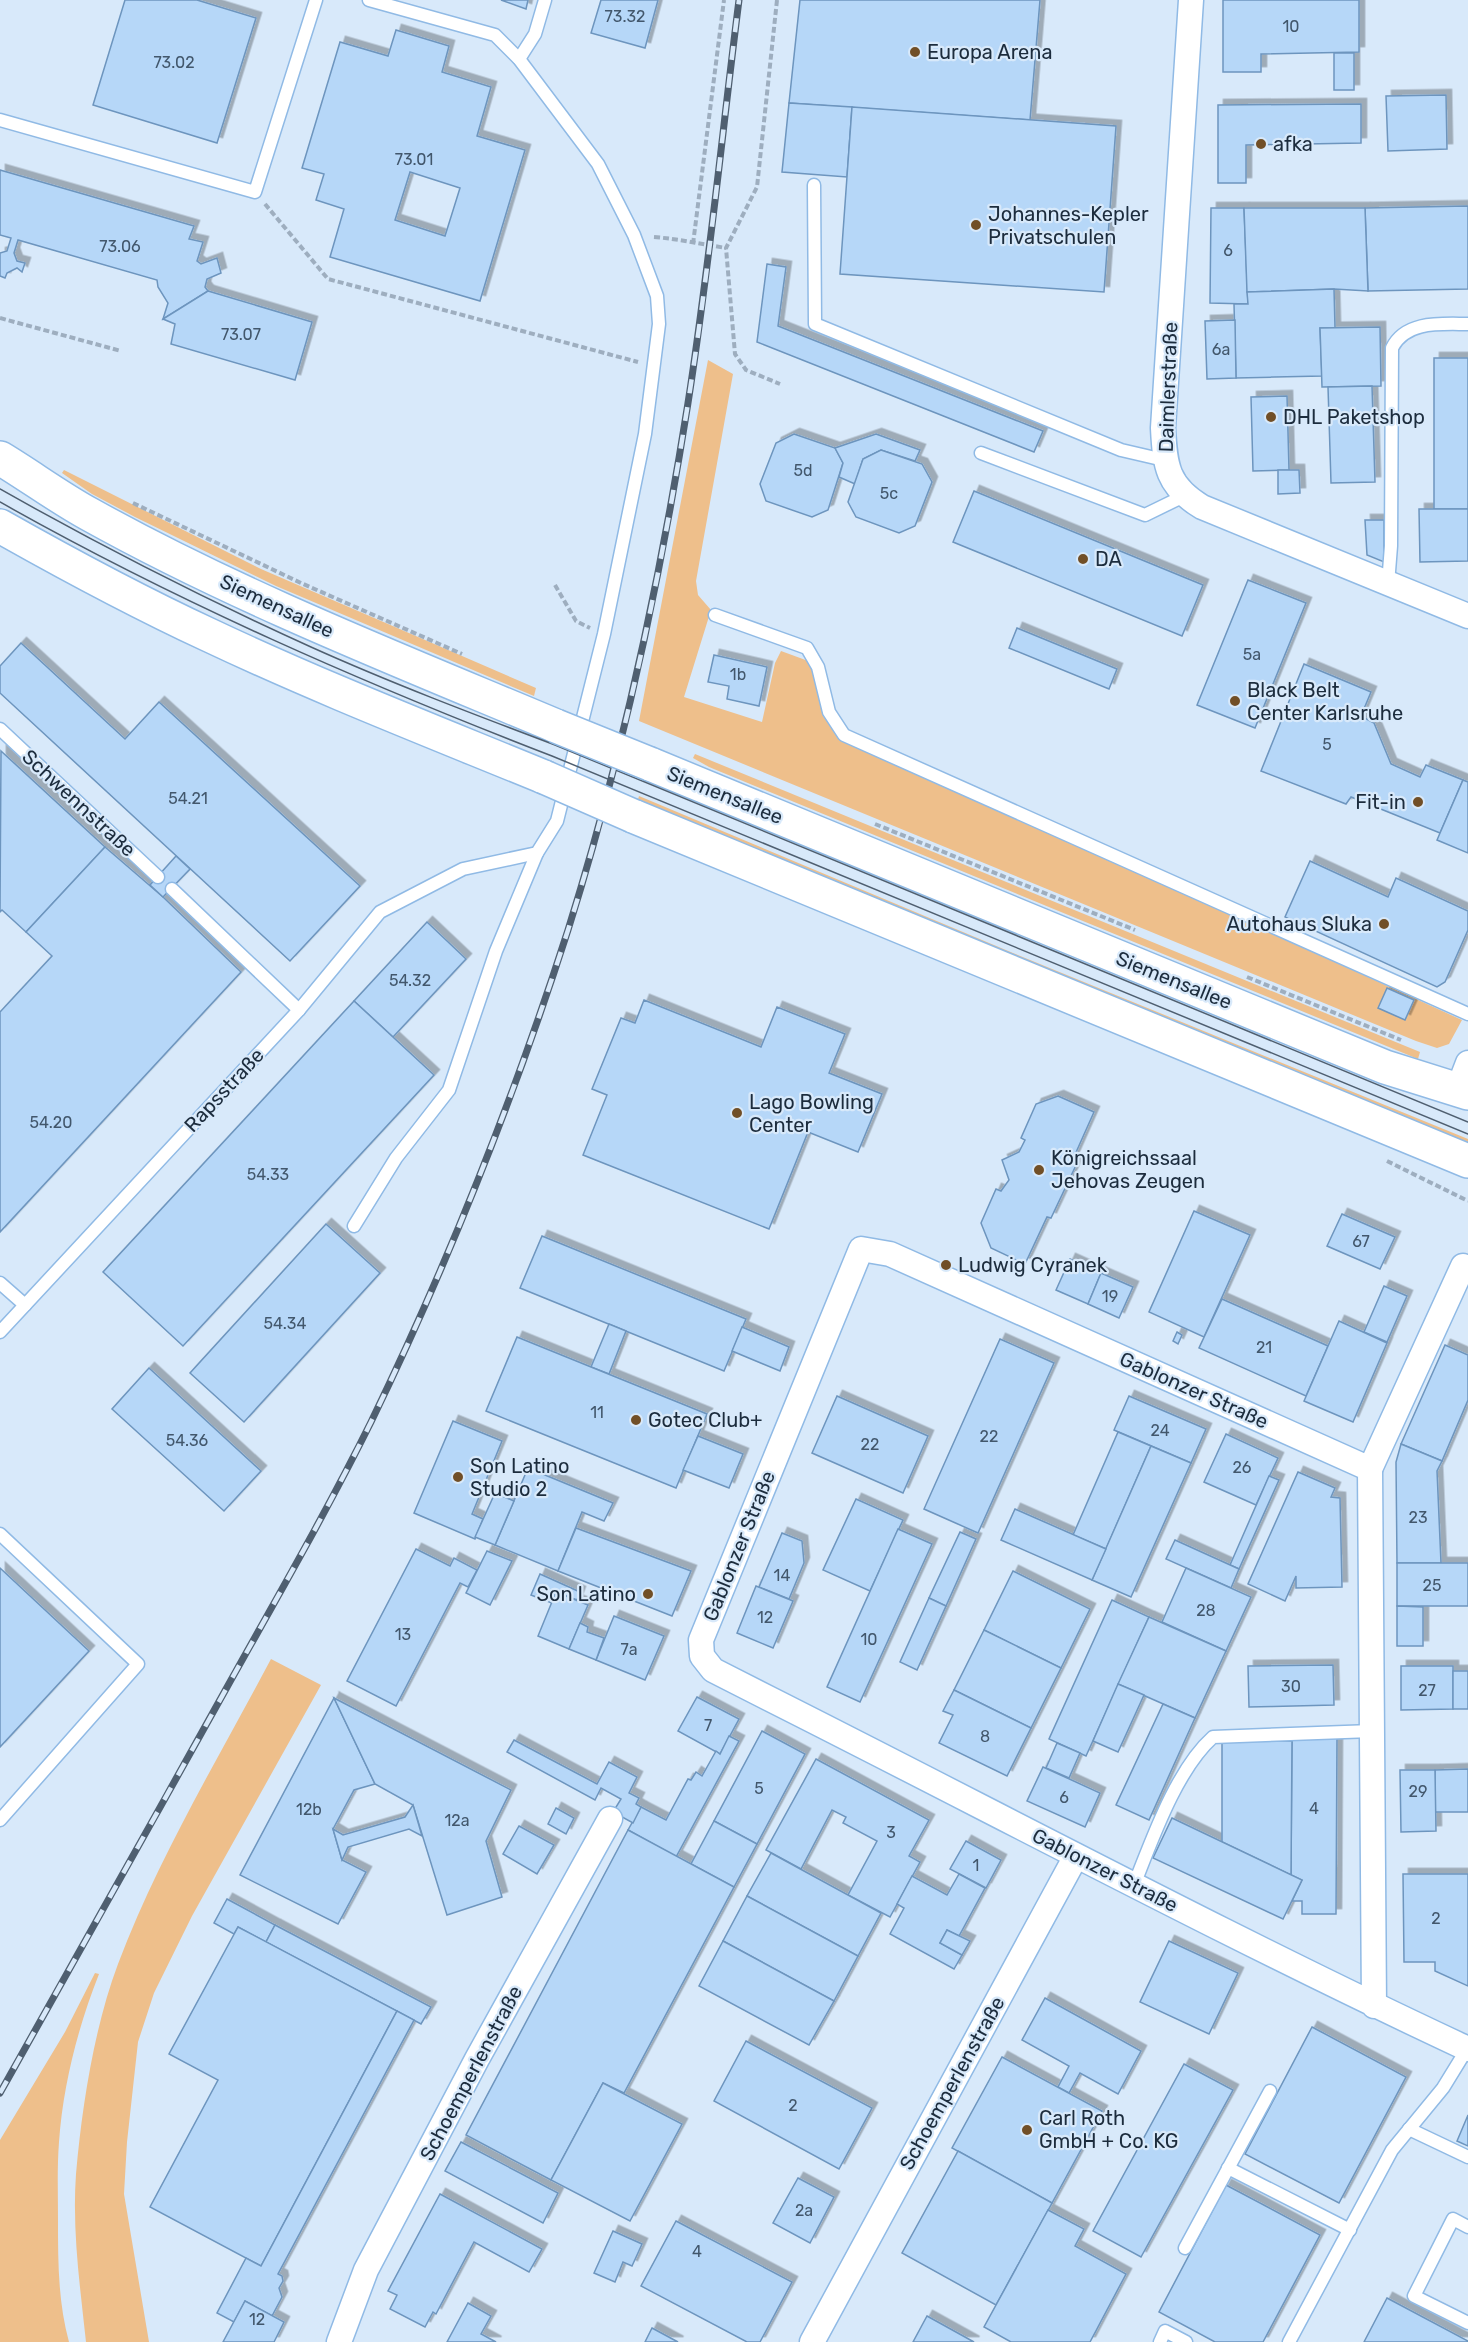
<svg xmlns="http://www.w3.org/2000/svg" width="1468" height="2342" font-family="Rubik,sans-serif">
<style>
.green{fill:#eebf8b}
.building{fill:#b6d7f8;stroke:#6d95be;stroke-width:1.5;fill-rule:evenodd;filter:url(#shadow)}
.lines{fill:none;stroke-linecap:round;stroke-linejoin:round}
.lane-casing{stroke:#90bae5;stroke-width:15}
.street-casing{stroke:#90bae5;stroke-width:27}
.secondary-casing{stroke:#90bae5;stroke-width:36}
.path{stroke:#9eaebf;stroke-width:4;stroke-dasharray:6 3;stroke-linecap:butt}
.lane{stroke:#fff;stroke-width:12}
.street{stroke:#fff;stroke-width:24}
.secondary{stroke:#fff;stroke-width:33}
.tram{stroke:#4f5f70;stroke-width:1.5}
.rail-casing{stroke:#4f5f70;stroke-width:7}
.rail{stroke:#d8e9fa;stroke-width:4.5;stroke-dasharray:14;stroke-linecap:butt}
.secondary-bridge-casing{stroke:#90bae5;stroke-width:36;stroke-linecap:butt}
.secondary-bridge{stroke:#fff;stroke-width:33}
.poi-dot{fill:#714f27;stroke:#d8e9fa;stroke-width:2}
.labels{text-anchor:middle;stroke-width:4.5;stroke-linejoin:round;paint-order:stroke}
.number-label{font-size:16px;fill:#42576c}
.poi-label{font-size:20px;fill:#1c2c3d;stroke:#d8e9fa;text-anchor:start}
.street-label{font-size:20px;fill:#1c2c3d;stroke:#d8e9fa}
</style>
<defs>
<filter id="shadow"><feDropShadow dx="5.5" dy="-5.5" stdDeviation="0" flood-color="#0004"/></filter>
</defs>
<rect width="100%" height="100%" fill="#d8e9fa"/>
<g class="green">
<polygon points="708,360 733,374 696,581 698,595 711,610 684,697 762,722 775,663 781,651 811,662 823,716 838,735 1462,1020 1449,1044 1437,1048 1416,1041 639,721"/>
<polygon points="64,470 261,569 536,688 534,696 276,586 135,517 92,494 62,473"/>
<polygon points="695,754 1420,1052 1418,1059 709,767 693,758"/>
<polygon points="639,796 1013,953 1468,1139 1468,1146 637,803"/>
<path d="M271 1659 321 1685 192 1916 154 1993 138 2042 127 2142 124 2194 149 2342H86C80 2286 72 2230 76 2174 82 2106 94 2028 118 1964 158 1858 218 1759 271 1659Z"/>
<path d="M95 1973 99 1974C78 2027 63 2085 59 2142 57 2168 58 2194 58 2220 58 2261 58 2302 69 2342H0V2140L65 2032Z"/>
</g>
<g class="building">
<polygon points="125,0 197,0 256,18 217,143 93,105"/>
<polygon points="501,0 528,0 526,9"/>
<polygon points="601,0 658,0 645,48 591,33"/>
<polygon points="800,0 1040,0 1030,120 789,103"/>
<polygon points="1223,0 1359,0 1359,52 1261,54 1261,72 1223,72"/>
<path d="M396 30 449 46 442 72 491 87 477 136 525 150 480 301 330 257 344 209 316 200 324 174 302 168 340 42 388 56ZM410 172 460 188 445 236 395 220Z"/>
<rect x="1334" y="53" width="20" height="37"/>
<polygon points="1446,95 1447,149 1388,151 1386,96"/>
<polygon points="789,103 852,107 847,177 782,172"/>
<polygon points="1361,104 1361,143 1246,145 1246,183 1218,183 1218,105"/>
<polygon points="852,107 1116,126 1104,292 840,274"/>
<polygon points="0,170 194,226 189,239 203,242 197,261 201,264 217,258 221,273 207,279 205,287 208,291 163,319 168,303 158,287 157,280 18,240 14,253 17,261 25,263 22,272 17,268 7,273 5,278 0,276 0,253 7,251 11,238 0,235"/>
<polygon points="1468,206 1468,289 1368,291 1365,208"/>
<polygon points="1211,208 1244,208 1248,304 1210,303"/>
<polygon points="1244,208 1365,208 1368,291 1334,289 1247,292"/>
<polygon points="767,264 786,267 778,326 1043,431 1034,452 757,342"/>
<polygon points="1334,289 1335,328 1320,328 1322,376 1236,378 1234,304 1248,304 1247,292"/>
<polygon points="208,291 312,322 295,380 171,344 175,324 163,319"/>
<polygon points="1235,320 1236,378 1207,379 1205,321"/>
<polygon points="1380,327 1381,386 1322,387 1320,328"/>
<rect x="1434" y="358" width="34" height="151"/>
<polygon points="1372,386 1375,482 1331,483 1328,387"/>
<polygon points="1287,396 1289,470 1253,471 1251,397"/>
<polygon points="794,434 835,448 843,463 828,510 812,517 766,501 760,484 776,443"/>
<polygon points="876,434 920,450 915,461 881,450 863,459 855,484 839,477 843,463 835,448"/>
<polygon points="881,450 922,464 932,482 915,526 899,533 856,517 848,502 863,459"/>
<polygon points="1278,470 1299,470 1300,493 1278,494"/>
<polygon points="974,491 1203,585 1182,636 953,542"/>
<polygon points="1419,509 1468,509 1468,561 1420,562"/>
<polygon points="1365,520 1384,520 1384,562 1367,555"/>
<polygon points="1248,580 1306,603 1255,728 1197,705"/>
<polygon points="1017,628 1117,669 1109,689 1009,648"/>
<polygon points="21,643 125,739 159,702 360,886 290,961 0,693 0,666"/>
<polygon points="714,655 767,667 759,706 727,699 729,686 708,682"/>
<polygon points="1304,664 1371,692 1361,716 1374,723 1391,764 1420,777 1426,765 1463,780 1440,833 1351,797 1346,804 1261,771"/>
<polygon points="1,751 105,847 26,932 2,910 0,912"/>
<polygon points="1463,780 1468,782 1468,853 1437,840"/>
<polygon points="105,847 163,897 241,972 0,1232 0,1012 52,956 26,932"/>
<polygon points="176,856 190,869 163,897 150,885"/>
<polygon points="1310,861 1388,897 1396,878 1468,911 1468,930 1445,982 1437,987 1285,917"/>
<polygon points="427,922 466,959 393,1037 354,1001"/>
<polygon points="1387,988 1414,1000 1405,1020 1378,1008"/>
<polygon points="644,1000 761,1047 777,1007 845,1034 829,1073 882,1094 858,1152 808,1132 769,1229 583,1155 607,1095 592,1089 621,1018 635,1023"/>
<polygon points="354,1001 434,1075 183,1346 103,1272"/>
<polygon points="1058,1096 1094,1112 1073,1159 1078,1161 1051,1218 1047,1217 1025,1264 991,1248 981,1223 996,1189 1001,1191 1009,1180 1002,1160 1019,1152 1025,1140 1021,1138 1036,1104"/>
<polygon points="1194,1211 1250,1235 1204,1337 1149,1312"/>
<polygon points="1342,1214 1395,1237 1380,1269 1327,1246"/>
<polygon points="326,1224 380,1273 244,1422 190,1373"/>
<polygon points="542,1236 746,1319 724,1371 520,1288"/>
<polygon points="1070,1259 1101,1273 1088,1304 1056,1290"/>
<polygon points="1101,1273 1133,1287 1119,1318 1088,1304"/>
<polygon points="1384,1286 1407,1296 1387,1342 1364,1332"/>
<polygon points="1222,1299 1328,1346 1306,1396 1199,1348"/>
<polygon points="1339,1321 1387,1343 1353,1422 1304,1401"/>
<polygon points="609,1324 626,1331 609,1374 591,1367"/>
<polygon points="742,1327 789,1347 780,1371 732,1351"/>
<polygon points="1177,1332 1182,1335 1178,1344 1173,1341"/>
<polygon points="517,1337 707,1414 676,1488 486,1411"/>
<polygon points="1000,1339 1054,1363 978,1533 924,1509"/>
<polygon points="1445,1345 1468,1355 1468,1400 1442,1461 1401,1444"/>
<polygon points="149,1368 261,1471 224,1511 112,1409"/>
<polygon points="837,1396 928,1436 903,1493 812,1453"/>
<polygon points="1129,1396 1206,1429 1191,1463 1114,1430"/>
<polygon points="453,1421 502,1441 472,1514 483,1519 475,1539 414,1513"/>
<polygon points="1118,1432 1151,1446 1106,1549 1073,1535"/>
<polygon points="1226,1434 1278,1458 1256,1505 1204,1482"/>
<polygon points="698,1436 743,1454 729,1488 683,1470"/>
<polygon points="1401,1444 1442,1461 1437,1471 1441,1563 1397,1563 1396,1462"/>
<polygon points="1151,1446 1191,1463 1131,1597 1092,1580"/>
<polygon points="528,1468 613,1503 604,1521 582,1512 558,1571 495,1545"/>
<polygon points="1298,1472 1335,1488 1331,1497 1340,1498 1342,1587 1296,1588 1296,1576 1285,1601 1248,1584"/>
<polygon points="1269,1476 1279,1480 1239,1569 1230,1565"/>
<polygon points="495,1493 514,1501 495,1545 475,1537"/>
<polygon points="856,1499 903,1520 870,1591 823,1570"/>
<polygon points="1015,1509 1106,1549 1092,1580 1001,1540"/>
<polygon points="576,1528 691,1571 672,1616 558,1571"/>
<polygon points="898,1529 932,1544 860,1702 827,1687"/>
<polygon points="960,1532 976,1539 946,1606 929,1598"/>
<polygon points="782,1533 802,1541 804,1563 789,1599 759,1587"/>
<polygon points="1175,1540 1239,1569 1231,1588 1166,1559"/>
<polygon points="416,1549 450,1566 454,1558 477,1570 468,1587 460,1583 396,1706 347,1681"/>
<polygon points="487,1551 512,1561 490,1605 466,1593"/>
<rect x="1397" y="1563" width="71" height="43"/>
<polygon points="0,1568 89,1651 0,1747"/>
<polygon points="1186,1568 1251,1597 1226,1651 1162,1622"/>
<polygon points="1013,1571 1090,1609 1061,1668 984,1630"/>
<polygon points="540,1574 580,1592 577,1600 556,1592 552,1603 531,1595"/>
<polygon points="756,1586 793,1601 773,1648 737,1633"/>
<polygon points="556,1592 588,1605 569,1649 538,1636"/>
<polygon points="929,1598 946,1606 917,1670 900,1662"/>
<polygon points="1112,1600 1149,1617 1086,1756 1049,1739"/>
<polygon points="1397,1606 1423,1607 1423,1646 1397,1646"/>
<polygon points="614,1616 664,1636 645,1680 596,1660"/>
<polygon points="1149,1617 1226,1651 1195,1718 1118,1684"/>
<polygon points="580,1623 588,1627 587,1632 604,1638 596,1660 569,1649"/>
<polygon points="984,1630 1061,1668 1031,1728 954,1690"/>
<polygon points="1333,1665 1334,1705 1249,1707 1248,1666"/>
<polygon points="1401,1666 1453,1666 1453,1709 1401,1710"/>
<rect x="1453" y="1671" width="15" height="38"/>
<polygon points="1118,1684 1144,1695 1118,1752 1093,1741"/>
<polygon points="954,1690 1031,1728 1007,1776 939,1743 953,1715 943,1711"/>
<polygon points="697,1697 739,1719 720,1754 678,1731"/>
<polygon points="334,1698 375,1784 354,1790 333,1829 342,1860 366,1872 338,1924 240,1875"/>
<polygon points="334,1698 511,1790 486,1841 502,1897 447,1915 413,1805 375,1784"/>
<polygon points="1163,1704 1195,1718 1149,1820 1116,1805"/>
<polygon points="762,1731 805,1754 757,1844 714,1821"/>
<polygon points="729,1736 739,1741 676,1857 628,1830 641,1807 666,1820 688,1779 691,1780 696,1772 702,1776 716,1751 720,1754"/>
<polygon points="1292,1736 1337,1736 1336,1914 1302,1914 1302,1901 1292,1901 1302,1880 1291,1875"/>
<polygon points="514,1740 597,1784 609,1762 637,1777 629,1793 639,1798 636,1804 641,1807 633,1823 613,1812 621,1799 601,1788 595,1800 507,1752"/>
<polygon points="1222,1740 1292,1741 1291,1875 1222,1842"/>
<polygon points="1057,1743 1080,1753 1069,1778 1046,1768"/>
<polygon points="816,1759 929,1820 909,1856 920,1862 890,1917 848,1895 877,1841 843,1823 846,1817 832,1810 801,1869 766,1850"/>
<polygon points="1043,1767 1100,1793 1085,1827 1027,1801"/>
<polygon points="1468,1769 1468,1812 1435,1812 1435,1770"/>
<polygon points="1400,1770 1435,1770 1436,1831 1401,1832"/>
<polygon points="413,1805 422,1836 409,1829 348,1847 342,1860 333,1829 343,1835 405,1817"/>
<polygon points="556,1808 574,1818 566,1834 548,1824"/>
<polygon points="1172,1818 1302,1880 1283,1919 1153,1858"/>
<polygon points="714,1821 757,1844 734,1887 691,1864"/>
<polygon points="519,1826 554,1845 537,1874 503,1854"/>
<polygon points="628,1830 734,1887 624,2093 603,2083 551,2180 466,2135"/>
<polygon points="966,1841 1001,1860 986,1888 950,1869"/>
<polygon points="771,1853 881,1913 858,1956 747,1896"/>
<polygon points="959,1874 985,1888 959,1936 947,1930 940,1943 962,1955 954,1969 890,1934 904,1908 897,1904 912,1876 947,1895"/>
<polygon points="1403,1874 1468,1874 1468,1986 1435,1971 1435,1962 1404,1962"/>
<polygon points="747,1896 858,1956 834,2001 723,1941"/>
<polygon points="227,1899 275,1925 266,1942 238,1927 234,1934 214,1923"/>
<polygon points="275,1925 431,2007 421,2024 266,1942"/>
<polygon points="238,1927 397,2011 261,2266 150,2207 218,2080 169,2054"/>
<polygon points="947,1930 970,1941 962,1955 940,1943"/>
<polygon points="723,1941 834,2001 809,2045 699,1986"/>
<polygon points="1169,1941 1238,1973 1209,2034 1140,2002"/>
<polygon points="1045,1998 1141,2051 1118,2094 1080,2073 1069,2093 1058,2087 1069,2066 1022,2040"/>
<polygon points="397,2011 414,2020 278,2274 282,2276 283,2281 279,2288 282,2297 272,2316 245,2301 234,2322 217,2313 246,2258 261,2266"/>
<polygon points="1312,2027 1406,2077 1339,2203 1245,2154"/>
<polygon points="746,2041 872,2108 839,2169 714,2101"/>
<polygon points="1002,2057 1102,2111 1052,2203 952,2148"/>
<polygon points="1184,2064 1233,2090 1141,2257 1093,2231"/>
<polygon points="603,2083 682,2124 630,2221 551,2180"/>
<polygon points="1468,2115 1468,2146 1457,2141"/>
<polygon points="461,2142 558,2193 543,2223 445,2171"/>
<polygon points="958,2151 1052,2203 996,2305 902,2253"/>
<polygon points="798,2178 834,2197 810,2243 773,2223"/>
<polygon points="1226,2185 1320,2235 1263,2342 1215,2342 1159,2312"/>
<polygon points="440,2194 542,2249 529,2272 474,2242 436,2314 433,2312 425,2327 390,2309 397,2295 388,2291"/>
<polygon points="1048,2210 1084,2229 1075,2246 1126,2274 1090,2342 1011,2342 984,2327"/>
<polygon points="676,2221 792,2282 760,2342 747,2342 641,2286"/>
<polygon points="613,2231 642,2244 632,2266 623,2262 615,2282 594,2273"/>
<polygon points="1387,2298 1468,2341 1468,2342 1364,2342"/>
<polygon points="245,2301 284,2322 274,2342 223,2342"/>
<polygon points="468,2303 491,2316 481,2334 496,2342 447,2342"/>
<polygon points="927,2316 974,2342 913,2342"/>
<polygon points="652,2328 678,2342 645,2342"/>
</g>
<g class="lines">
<defs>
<g id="lane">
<polyline points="519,59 535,34 545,0"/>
<polyline points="0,120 255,192 316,0"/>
<polyline points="814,185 815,324 1121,450 1164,460"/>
<polyline points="981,453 1145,515 1184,496"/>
<path d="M1388 584 1391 546 1392 348C1406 320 1442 324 1468 324"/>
<polyline points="715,615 807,648 818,667 829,712 844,735 1468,1014"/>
<polyline points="0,729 158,877"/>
<polyline points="172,889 299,1010"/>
<polyline points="354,1226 396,1158 449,1090 496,951 537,853"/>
<polyline points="0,1283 25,1305"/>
<polyline points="0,1332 299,1010 380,912 463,869 537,853 557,821 604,634 645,434 659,324 657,296 634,235 598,164 519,59 495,35 369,0"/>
<polyline points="0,1534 138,1664 0,1820"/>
<path d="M1134 1885C1152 1840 1176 1770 1213 1737L1372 1731"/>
<polyline points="1409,2129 1468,2157"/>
<polyline points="1228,2168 1350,2230"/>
<polyline points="1468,2227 1453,2219 1414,2296 1468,2323"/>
<polyline points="1185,2248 1270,2091"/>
<polyline points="1160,2342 1165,2331 1186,2342"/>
<polyline points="1289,2342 1392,2150 1443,2088 1467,2049"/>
</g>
<g id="street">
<path d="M1191 0 1163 428C1165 466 1167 486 1202 507L1468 616"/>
<polyline points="1458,1089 1468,1063"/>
<polyline points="1370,1469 1463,1266"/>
<path d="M1374 2006 1370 1469 890 1254 861 1249 701 1640 702 1656 713 1670 770 1699C1002 1816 1232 1939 1468 2049"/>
<polyline points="339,2342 366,2270 477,2059 610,1819"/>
<polyline points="812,2342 1076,1856"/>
</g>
<g id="secondary">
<path d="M0 458C30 476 58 497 89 514 238 597 399 660 556 726"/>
<path d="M0 526C69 565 138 602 209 635 319 687 432 731 544 777"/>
<polyline points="650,764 1385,1067 1468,1093"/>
<polyline points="633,816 1468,1161"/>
</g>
</defs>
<use href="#lane" class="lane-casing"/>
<use href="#street" class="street-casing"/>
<use href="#secondary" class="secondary-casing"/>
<g class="path">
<polyline points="777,0 757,187 726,248 735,354 746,370 780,384"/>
<polyline points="265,204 328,279 638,362"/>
<path d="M654 237C679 239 701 244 726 248"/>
<polyline points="693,244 724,0"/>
<polyline points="0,318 121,351"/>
<polyline points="133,503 301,583 462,654"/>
<polyline points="555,585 576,621 590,628"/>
<polyline points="875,824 1135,930"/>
<polyline points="1247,977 1401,1040"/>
<polyline points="1387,1161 1468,1201"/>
</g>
<use href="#lane" class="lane"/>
<use href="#street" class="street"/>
<use href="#secondary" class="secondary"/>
<g class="tram">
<path d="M0 489C101 546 205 599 311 647 391 683 473 714 555 745L1468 1122"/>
<path d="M0 502C177 602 363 683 552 756L1468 1134"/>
</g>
<defs>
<path id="rail" d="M0 2093C75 1959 151 1824 226 1689 275 1601 326 1513 371 1422 448 1263 514 1098 568 930 622 758 660 581 688 403 709 269 722 134 739 0"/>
</defs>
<use href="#rail" class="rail-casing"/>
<use href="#rail" class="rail"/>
<defs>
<g id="secondary-bridge">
<polyline points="556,726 650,764"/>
<polyline points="544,777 633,816"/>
</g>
</defs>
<use href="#secondary-bridge" class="secondary-bridge-casing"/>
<use href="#secondary-bridge" class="secondary-bridge"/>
</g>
<g class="poi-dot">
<circle cx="915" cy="52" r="6"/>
<circle cx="1261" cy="144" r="6"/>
<circle cx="976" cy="225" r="6"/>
<circle cx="1271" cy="417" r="6"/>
<circle cx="1083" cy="559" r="6"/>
<circle cx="1235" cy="701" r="6"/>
<circle cx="1418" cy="802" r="6"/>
<circle cx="1384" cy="924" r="6"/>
<circle cx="737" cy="1113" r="6"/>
<circle cx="1039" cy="1170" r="6"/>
<circle cx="946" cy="1265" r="6"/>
<circle cx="636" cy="1420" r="6"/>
<circle cx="458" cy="1477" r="6"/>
<circle cx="648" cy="1594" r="6"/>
<circle cx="1027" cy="2130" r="6"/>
</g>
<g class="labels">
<g class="number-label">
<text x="625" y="22">73.32</text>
<text x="1291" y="32">10</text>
<text x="174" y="68">73.02</text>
<text x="414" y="165">73.01</text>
<text x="120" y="252">73.06</text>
<text x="1228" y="256">6</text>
<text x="241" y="340">73.07</text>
<text x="1221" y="355">6a</text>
<text x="803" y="476">5d</text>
<text x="889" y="499">5c</text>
<text x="1252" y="660">5a</text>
<text x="738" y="680">1b</text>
<text x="1327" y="750">5</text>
<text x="188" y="804">54.21</text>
<text x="410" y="986">54.32</text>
<text x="51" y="1128">54.20</text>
<text x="268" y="1180">54.33</text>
<text x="1361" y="1247">67</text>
<text x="1110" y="1302">19</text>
<text x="285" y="1329">54.34</text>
<text x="1264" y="1353">21</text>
<text x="597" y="1418">11</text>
<text x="1160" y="1436">24</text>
<text x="989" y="1442">22</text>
<text x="187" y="1446">54.36</text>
<text x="870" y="1450">22</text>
<text x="1242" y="1473">26</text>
<text x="1418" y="1523">23</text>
<text x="782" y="1581">14</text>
<text x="1432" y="1591">25</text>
<text x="1206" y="1616">28</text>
<text x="765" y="1623">12</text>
<text x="403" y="1640">13</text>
<text x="869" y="1645">10</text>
<text x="629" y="1655">7a</text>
<text x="1291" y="1692">30</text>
<text x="1427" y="1696">27</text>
<text x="708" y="1731">7</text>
<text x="985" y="1742">8</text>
<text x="759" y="1794">5</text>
<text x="1418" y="1797">29</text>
<text x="1064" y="1803">6</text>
<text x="1314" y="1814">4</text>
<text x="309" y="1815">12b</text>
<text x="457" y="1826">12a</text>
<text x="891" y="1838">3</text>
<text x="976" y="1871">1</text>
<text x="1436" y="1924">2</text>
<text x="793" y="2111">2</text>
<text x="804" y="2216">2a</text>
<text x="697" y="2257">4</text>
<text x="257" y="2325">12</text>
</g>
<g class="poi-label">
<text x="927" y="59">Europa Arena</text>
<text x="1273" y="151">afka</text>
<text x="988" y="221">Johannes-Kepler<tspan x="988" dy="23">Privatschulen</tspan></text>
<text x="1283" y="424">DHL Paketshop</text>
<text x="1095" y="566">DA</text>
<text x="1247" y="697">Black Belt<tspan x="1247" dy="23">Center Karlsruhe</tspan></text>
<text x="1406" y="809" text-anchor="end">Fit-in</text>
<text x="1372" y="931" text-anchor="end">Autohaus Sluka</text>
<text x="749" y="1109">Lago Bowling<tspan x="749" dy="23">Center</tspan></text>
<text x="1051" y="1165">Königreichssaal<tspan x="1051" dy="23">Jehovas Zeugen</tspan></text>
<text x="958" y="1272">Ludwig Cyranek</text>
<text x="648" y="1427">Gotec Club+</text>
<text x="470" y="1473">Son Latino<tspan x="470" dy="23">Studio 2</tspan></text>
<text x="636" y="1601" text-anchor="end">Son Latino</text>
<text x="1039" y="2125">Carl Roth<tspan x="1039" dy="23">GmbH + Co. KG</tspan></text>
</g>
<g class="street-label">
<text transform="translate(1168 387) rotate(-88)" y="7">Daimlerstraße</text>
<text transform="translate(277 606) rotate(25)" y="7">Siemensallee</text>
<text transform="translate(725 795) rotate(22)" y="7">Siemensallee</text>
<text transform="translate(79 803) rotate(43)" y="7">Schwennstraße</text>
<text transform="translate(1174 980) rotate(22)" y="7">Siemensallee</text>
<text transform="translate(224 1090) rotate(-47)" y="7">Rapsstraße</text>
<text transform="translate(1194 1390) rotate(24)" y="7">Gablonzer Straße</text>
<text transform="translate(739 1546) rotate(-68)" y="7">Gablonzer Straße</text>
<text transform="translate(1105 1870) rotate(27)" y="7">Gablonzer Straße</text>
<text transform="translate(471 2073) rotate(-62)" y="7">Schoemperlenstraße</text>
<text transform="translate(952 2083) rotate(-61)" y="7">Schoemperlenstraße</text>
</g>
</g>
</svg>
